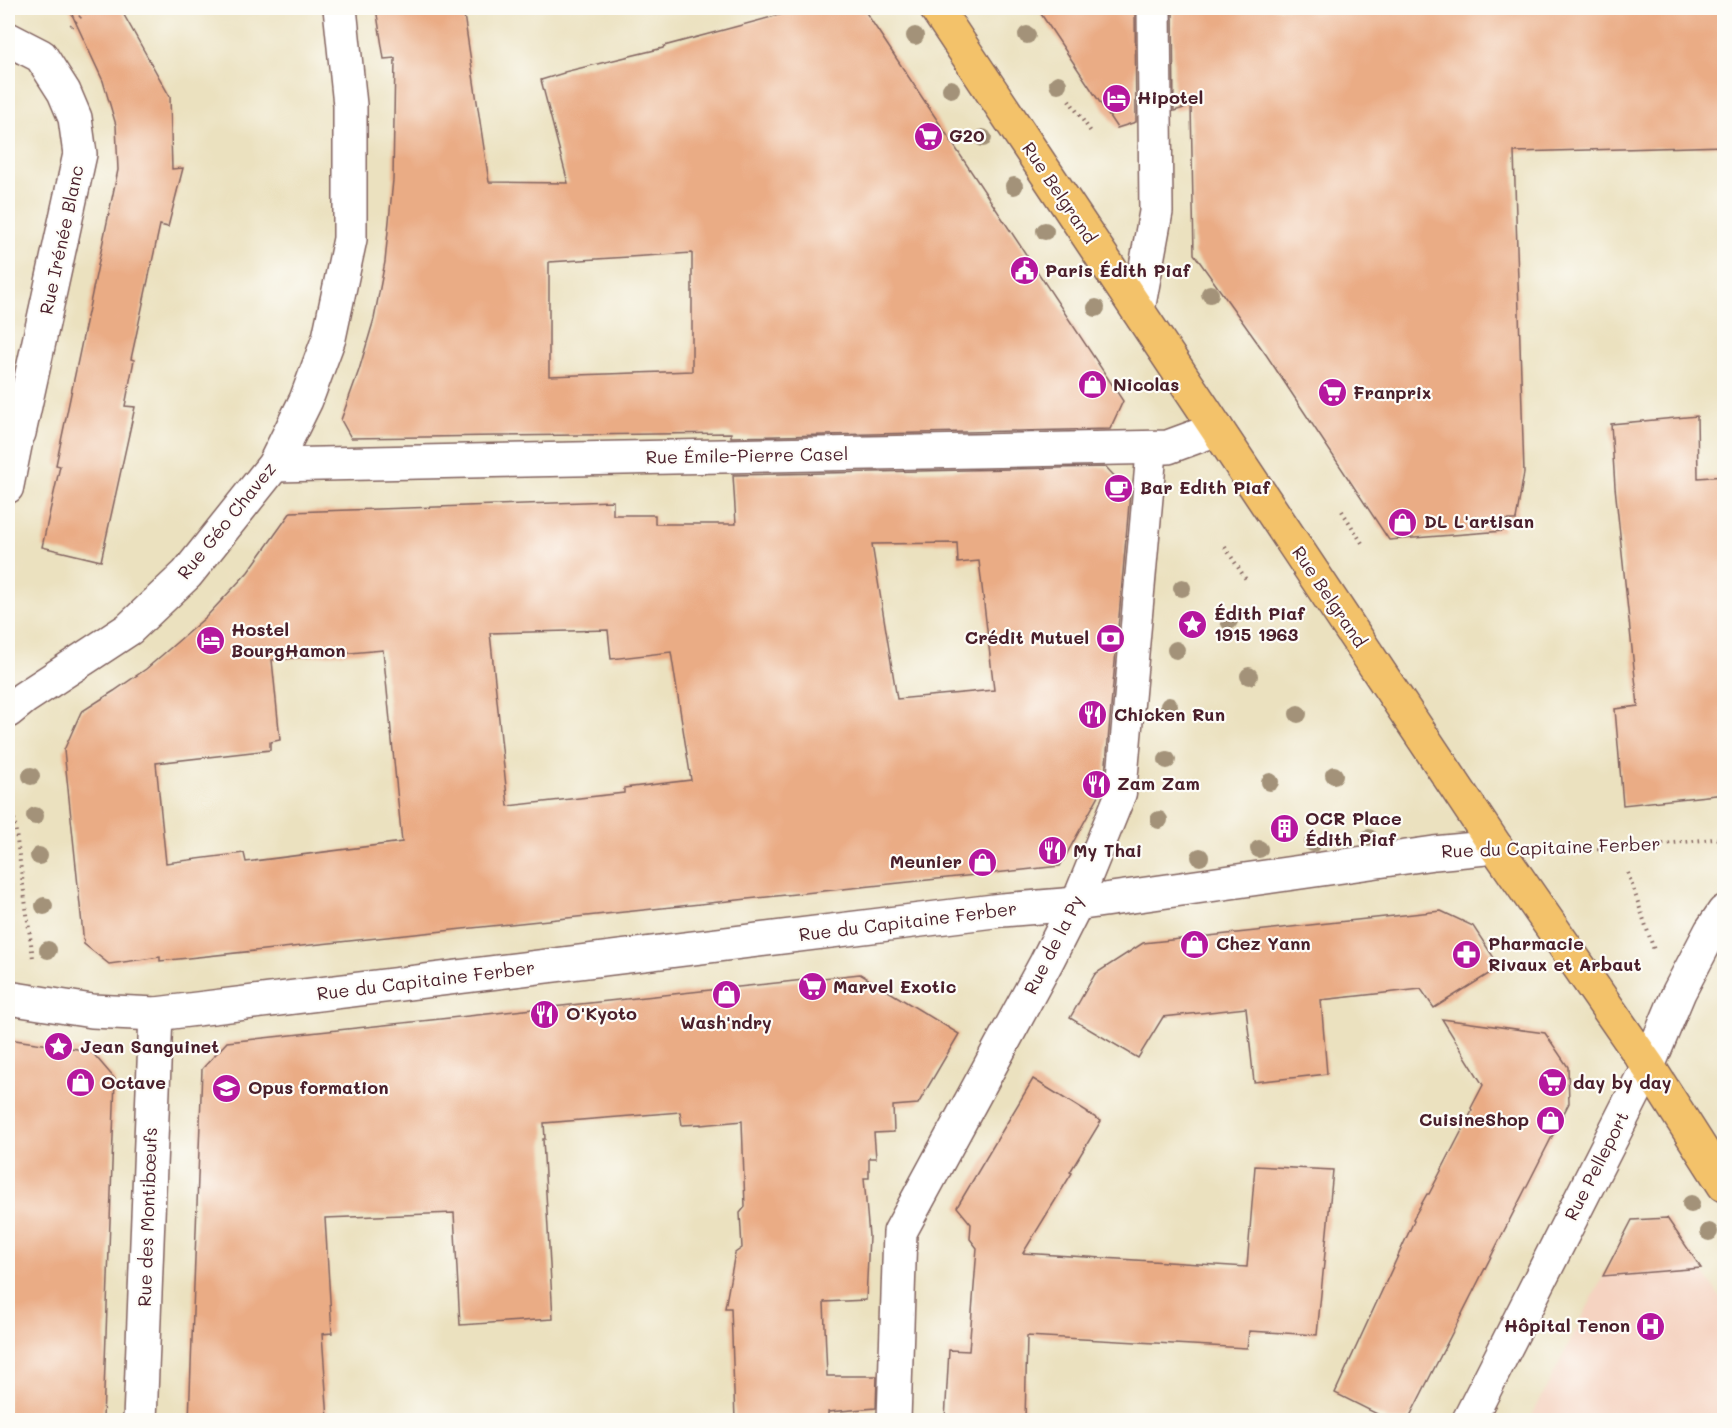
<svg xmlns="http://www.w3.org/2000/svg" width="1732" height="1428" font-family="Mali,sans-serif">
<style>
.built{fill:#f5d3c1}
.building{fill:#eaac85;fill-rule:evenodd}
.lines{fill:none;stroke-linecap:round;stroke-linejoin:round}
.pedestrian-casing{stroke:#82635f;stroke-width:33}
.minor-casing{stroke:#82635f;stroke-width:36}
.primary-casing{stroke:#82635f;stroke-width:36}
.path{stroke:#82635f;stroke-width:4;stroke-dasharray:1.5 4.5;stroke-linecap:butt}
.pedestrian{stroke:#fff;stroke-width:30}
.minor{stroke:#fff;stroke-width:33}
.primary{stroke:#f3c26a;stroke-width:33}
.tree{fill:#a39279}
.labels{text-anchor:middle;stroke-width:4.5;stroke-linejoin:round;paint-order:stroke}
.poi-label{font-size:18px;font-weight:bold;fill:#4a1f2b;stroke:#fdfcf7;text-anchor:start}
.street-label{font-size:18px;fill:#4a1f2b;stroke:#fdfcf7}
</style>
<rect width="100%" height="100%" fill="#fdfcf7"/>
<filter id="ink" filterUnits="userSpaceOnUse"><feTurbulence type="fractalNoise" baseFrequency=".0167" numOctaves="2"/><feDisplacementMap in="SourceGraphic" scale="12" xChannelSelector="R" yChannelSelector="G"/><feConvolveMatrix kernelMatrix="1 2 1 2 8 2 1 2 1" color-interpolation-filters="sRGB"/></filter>
<filter id="wash" filterUnits="userSpaceOnUse"><feTurbulence type="fractalNoise" baseFrequency=".008" numOctaves="4" result="noise"/><feDisplacementMap in="SourceGraphic" scale="24" xChannelSelector="R" yChannelSelector="G"/><feGaussianBlur stdDeviation="1.35" result="paint"/><feColorMatrix in="noise" values="0 0 0 0 0 0 0 0 0 0 0 0 0 0 0 0 0 1.4 0 .05"/><feComposite in="paint" operator="in"/></filter>
<g filter="url(#wash)">
<rect width="100%" height="100%" fill="#ebe1bf"/>
<polygon class="built" points="1667,1218 1724,1303 1724,1420 1530,1420 1632,1220"/>
<g id="blocks">
<g class="building">
<polygon points="69,8 120,8 170,97 172,169 183,168 168,227 160,225 131,359 134,360 125,406 135,407 101,561 42,547 60,466 56,465 118,170 116,125 103,81"/>
<path d="M376 8H463L489 182 568 183 541 80 564 73V72L663 48 664 46 805 8H863L1123 401 1110 429 731 437V433L351 438 341 420 359 370 374 319 385 262 393 180 395 58 384 59ZM692 253V371L549 376V262Z"/>
<polygon points="1037,8 1135,8 1136,122 1117,128"/>
<polygon points="1173,8 1725,8 1725,146 1514,152 1524,473 1516,520 1502,520 1503,531 1389,540 1267,356 1194,254 1191,106 1174,111"/>
<polygon points="1697,416 1698,478 1725,476 1725,794 1623,805 1615,709 1638,706 1615,487 1611,424"/>
<path d="M1106 467 1130 493 1104 786 1060 866 160 961V957L109 964 84 944 64 750 81 712 114 691 146 669 206 617 248 572 291 512 613 501V515H655V524H736L733 475ZM957 543 958 563 979 561 994 690 897 699 872 544ZM608 630 611 659 671 652 691 780 624 788V793L508 806 490 633ZM383 650 402 842 246 862 244 853 166 863 156 763 270 750V742L280 740 272 660Z"/>
<polygon points="1441,911 1473,926 1500,967 1434,1008 1421,989 1321,1000 1327,1074 1254,1082 1246,1008 1163,1017 1138,1058 1070,1018 1095,974 1143,943"/>
<polygon points="860,974 959,1034 918,1104 893,1106 894,1132 874,1133 876,1158 869,1158 869,1178 864,1178 869,1236 866,1300 824,1302 827,1376 877,1376 876,1408 828,1412 828,1420 735,1420 731,1308 725,1308 735,1253 742,1248 740,1213 745,1207 742,1121 701,1125 701,1124 682,1125 680,1112 544,1123 545,1139 543,1139 553,1319 460,1325 454,1213 325,1218 332,1333 322,1334 328,1420 189,1420 202,1069 227,1042"/>
<polygon points="1442,1019 1545,1033 1568,1067 1569,1103 1408,1420 1389,1420 1335,1393 1414,1221 1413,1219 1427,1194 1429,1194 1472,1111 1471,1108 1483,1085"/>
<polygon points="8,1039 91,1051 115,1079 103,1420 8,1420"/>
<polygon points="1033,1079 1101,1121 1070,1172 1072,1173 1023,1253 1247,1267 1255,1166 1333,1170 1317,1335 1249,1331 1247,1348 1027,1336 1025,1420 945,1420 949,1350 969,1351 977,1248 970,1239 971,1224 957,1207"/>
<polygon points="1667,1218 1701,1268 1603,1276 1632,1220"/>
</g>
</g>
</g>
<g filter="url(#ink)">
<use href="#blocks" fill-opacity="0" stroke="#82635f" stroke-width="1.5"/>
<g class="lines">
<defs>
<g id="pedestrian">
<polyline points="8,488 19,433"/>
<polyline points="1076,904 1121,793 1152,447"/>
</g>
<g id="minor">
<polyline points="8,39 41,56 64,92 75,118 80,154 19,433 8,428"/>
<polyline points="1138,310 1156,212 1154,8"/>
<polyline points="274,465 1168,447 1217,429"/>
<polyline points="8,711 24,698 129,629 187,574 274,465 306,400 329,338 350,239 350,105 340,8"/>
<polyline points="8,998 92,1011 156,1014 1002,910 1076,904 1434,853 1496,847"/>
<polyline points="140,1420 156,1014"/>
<polyline points="894,1420 900,1232 1046,963 1076,904"/>
<polyline points="1469,1420 1648,1066 1679,992 1711,931 1724,912"/>
</g>
<polyline id="primary" points="936,8 1496,847 1648,1066 1724,1185"/>
</defs>
<use href="#pedestrian" class="pedestrian-casing"/>
<use href="#minor" class="minor-casing"/>
<use href="#primary" class="primary-casing"/>
<g class="path">
<polyline points="71,26 89,8"/>
<polyline points="1069,100 1091,132"/>
<polyline points="1342,511 1362,543"/>
<polyline points="1225,547 1247,581"/>
<polyline points="10,789 33,958"/>
<polyline points="1549,850 1612,849 1724,838"/>
<polyline points="1628,873 1654,950"/>
</g>
<use href="#pedestrian" class="pedestrian"/>
<use href="#minor" class="minor"/>
<use href="#primary" class="primary"/>
</g>
<g class="tree">
<circle cx="1027" cy="35" r="9"/>
<circle cx="915" cy="36" r="9"/>
<circle cx="1058" cy="84" r="9"/>
<circle cx="951" cy="89" r="9"/>
<circle cx="983" cy="138" r="9"/>
<circle cx="1014" cy="186" r="9"/>
<circle cx="1045" cy="231" r="9"/>
<circle cx="1210" cy="294" r="9"/>
<circle cx="1096" cy="308" r="9"/>
<circle cx="1182" cy="588" r="9"/>
<circle cx="1229" cy="621" r="9"/>
<circle cx="1176" cy="650" r="9"/>
<circle cx="1249" cy="676" r="9"/>
<circle cx="1169" cy="706" r="9"/>
<circle cx="1298" cy="714" r="9"/>
<circle cx="1167" cy="760" r="9"/>
<circle cx="1334" cy="775" r="9"/>
<circle cx="31" cy="776" r="9"/>
<circle cx="1270" cy="782" r="9"/>
<circle cx="35" cy="816" r="9"/>
<circle cx="1159" cy="820" r="9"/>
<circle cx="1369" cy="838" r="9"/>
<circle cx="1313" cy="843" r="9"/>
<circle cx="1259" cy="849" r="9"/>
<circle cx="39" cy="856" r="9"/>
<circle cx="1200" cy="857" r="9"/>
<circle cx="44" cy="906" r="9"/>
<circle cx="48" cy="950" r="9"/>
<circle cx="1691" cy="1204" r="9"/>
<circle cx="1709" cy="1232" r="9"/>
</g>
</g>
<defs>
<symbol id="hotel-disc" viewBox="-11 -11 22 22"><circle r="9.5" fill="#b5179e" stroke="#fdfcf7"/><path d="M-6-4.5h1.5V1H6V5H4.5V3h-9V5H-6ZM-4 0a1.8 1.8 0 1 1 3.6 0ZM.5 0V-2.5h3Q6-2.5 6 0Z" fill="#fff"/></symbol>
<symbol id="supermarket-disc" viewBox="-11 -11 22 22"><circle r="9.5" fill="#b5179e" stroke="#fdfcf7"/><path d="M-6-5.5h2.5l.6 2H6L4.5 2H-2.5L-4.4-4H-6ZM-1.5 3.2a1.3 1.3 0 1 0 .1 0ZM3 3.2a1.3 1.3 0 1 0 .1 0Z" fill="#fff"/></symbol>
<symbol id="civic-disc" viewBox="-11 -11 22 22"><circle r="9.5" fill="#b5179e" stroke="#fdfcf7"/><path d="M-.6-6.5H3V-4.5H.6V-3L4-1V1h2V6H-6V1h2V-1L-.6-3ZM-1.2 2.5V6h2.4V2.5Z" fill="#fff"/></symbol>
<symbol id="shop-disc" viewBox="-11 -11 22 22"><circle r="9.5" fill="#b5179e" stroke="#fdfcf7"/><path d="M-5-2.5h2.3a2.7 3.5 0 0 1 5.4 0H5L5.5 6h-11ZM-1.5-2.5h3a1.5 2.3 0 0 0-3 0Z" fill="#fff"/></symbol>
<symbol id="cafe-disc" viewBox="-11 -11 22 22"><circle r="9.5" fill="#b5179e" stroke="#fdfcf7"/><path d="M-5.5-4.5H6V0H3Q3 3.5 0 3.5H-2.5Q-5.5 3.5-5.5 0ZM3-3.2v2h1.7v-2ZM-6 4.5H4V6H-6Z" fill="#fff"/></symbol>
<symbol id="sight-disc" viewBox="-11 -11 22 22"><circle r="9.5" fill="#b5179e" stroke="#fdfcf7"/><path d="M0-6L1.8-2.2L6-1.7L2.9 1.2L3.7 5.4L0 3.3L-3.7 5.4L-2.9 1.2L-6-1.7L-1.8-2.2Z" fill="#fff"/></symbol>
<symbol id="bank-disc" viewBox="-11 -11 22 22"><circle r="9.5" fill="#b5179e" stroke="#fdfcf7"/><path d="M-6-4H6V4H-6ZM0-2.3a2.3 2.3 0 1 0 0 4.6a2.3 2.3 0 1 0 0-4.6Z" fill="#fff"/></symbol>
<symbol id="restaurant-disc" viewBox="-11 -11 22 22"><circle r="9.5" fill="#b5179e" stroke="#fdfcf7"/><path d="M-5-6h1v4h1v-4h1v4h1v-4h1v5L-1.5 .5V6h-2V.5L-5-1ZM5-6V6H3V1.5H1.5Q1.5-4 5-6Z" fill="#fff"/></symbol>
<symbol id="building-disc" viewBox="-11 -11 22 22"><circle r="9.5" fill="#b5179e" stroke="#fdfcf7"/><path d="M-4-6H4V6H1V3H-1V6H-4ZM-2.5-4.3h1.7v1.8h-1.7ZM.8-4.3h1.7v1.8H.8ZM-2.5-1h1.7V.8h-1.7ZM.8-1h1.7V.8H.8Z" fill="#fff"/></symbol>
<symbol id="pharmacy-disc" viewBox="-11 -11 22 22"><circle r="9.5" fill="#b5179e" stroke="#fdfcf7"/><path d="M-2-6h4v4h4v4h-4v4h-4v-4h-4v-4h4Z" fill="#fff"/></symbol>
<symbol id="university-disc" viewBox="-11 -11 22 22"><circle r="9.5" fill="#b5179e" stroke="#fdfcf7"/><path d="M0-5L7-2L0 1L-7-2ZM-4 1L0 2.5L4 1V4Q0 6-4 4Z" fill="#fff"/></symbol>
<symbol id="hospital-disc" viewBox="-11 -11 22 22"><circle r="9.5" fill="#b5179e" stroke="#fdfcf7"/><path d="M-5-5h3v3.5h4V-5h3V5h-3V1.5h-4V5h-3Z" fill="#fff"/></symbol>
</defs>
<g fill-rule="evenodd">
<use href="#hotel-disc" x="1100" y="82" width="33" height="33"/>
<use href="#supermarket-disc" x="912" y="120" width="33" height="33"/>
<use href="#civic-disc" x="1008" y="254" width="33" height="33"/>
<use href="#shop-disc" x="1076" y="368" width="33" height="33"/>
<use href="#supermarket-disc" x="1316" y="376" width="33" height="33"/>
<use href="#cafe-disc" x="1102" y="472" width="33" height="33"/>
<use href="#shop-disc" x="1386" y="506" width="33" height="33"/>
<use href="#sight-disc" x="1176" y="608" width="33" height="33"/>
<use href="#bank-disc" x="1094" y="622" width="33" height="33"/>
<use href="#hotel-disc" x="194" y="624" width="33" height="33"/>
<use href="#restaurant-disc" x="1076" y="698" width="33" height="33"/>
<use href="#restaurant-disc" x="1080" y="768" width="33" height="33"/>
<use href="#building-disc" x="1268" y="812" width="33" height="33"/>
<use href="#restaurant-disc" x="1036" y="834" width="33" height="33"/>
<use href="#shop-disc" x="966" y="846" width="33" height="33"/>
<use href="#shop-disc" x="1178" y="928" width="33" height="33"/>
<use href="#pharmacy-disc" x="1450" y="938" width="33" height="33"/>
<use href="#supermarket-disc" x="796" y="970" width="33" height="33"/>
<use href="#shop-disc" x="710" y="978" width="33" height="33"/>
<use href="#restaurant-disc" x="528" y="998" width="33" height="33"/>
<use href="#sight-disc" x="42" y="1030" width="33" height="33"/>
<use href="#shop-disc" x="64" y="1066" width="33" height="33"/>
<use href="#supermarket-disc" x="1536" y="1066" width="33" height="33"/>
<use href="#university-disc" x="210" y="1072" width="33" height="33"/>
<use href="#shop-disc" x="1534" y="1104" width="33" height="33"/>
<use href="#hospital-disc" x="1634" y="1310" width="33" height="33"/>
</g>
<g class="labels">
<g class="poi-label">
<text x="1137" y="104">Hipotel</text>
<text x="949" y="142">G20</text>
<text x="1045" y="277">Paris Édith Piaf</text>
<text x="1113" y="391">Nicolas</text>
<text x="1353" y="399">Franprix</text>
<text x="1140" y="494">Bar Edith Piaf</text>
<text x="1424" y="528">DL L'artisan</text>
<text x="1214" y="620">Édith Piaf<tspan x="1214" dy="21">1915 1963</tspan></text>
<text x="231" y="636">Hostel<tspan x="231" dy="21">BourgHamon</tspan></text>
<text x="1089" y="644" text-anchor="end">Crédit Mutuel</text>
<text x="1114" y="721">Chicken Run</text>
<text x="1117" y="790">Zam Zam</text>
<text x="1305" y="825">OCR Place<tspan x="1305" dy="21">Édith Piaf</tspan></text>
<text x="1073" y="857">My Thai</text>
<text x="962" y="868" text-anchor="end">Meunier</text>
<text x="1216" y="950">Chez Yann</text>
<text x="1488" y="950">Pharmacie<tspan x="1488" dy="21">Rivaux et Arbaut</tspan></text>
<text x="833" y="993">Marvel Exotic</text>
<text x="566" y="1020">O'Kyoto</text>
<text x="726" y="1029" text-anchor="middle">Wash'ndry</text>
<text x="80" y="1053">Jean Sanguinet</text>
<text x="101" y="1089">Octave</text>
<text x="1573" y="1089">day by day</text>
<text x="248" y="1094">Opus formation</text>
<text x="1529" y="1126" text-anchor="end">CuisineShop</text>
<text x="1630" y="1332" text-anchor="end">Hôpital Tenon</text>
</g>
<g class="street-label">
<text transform="translate(1059 193) rotate(56)" y="6">Rue Belgrand</text>
<text transform="translate(62 240) rotate(-78)" y="6">Rue Irénée Blanc</text>
<text transform="translate(747 456) rotate(-1)" y="6">Rue Émile-Pierre Casel</text>
<text transform="translate(227 521) rotate(-51)" y="6">Rue Géo Chavez</text>
<text transform="translate(1329 597) rotate(56)" y="6">Rue Belgrand</text>
<text transform="translate(1551 848) rotate(-2)" y="6">Rue du Capitaine Ferber</text>
<text transform="translate(908 922) rotate(-7)" y="6">Rue du Capitaine Ferber</text>
<text transform="translate(1054 945) rotate(-63)" y="6">Rue de la Py</text>
<text transform="translate(426 981) rotate(-7)" y="6">Rue du Capitaine Ferber</text>
<text transform="translate(1597 1166) rotate(-63)" y="6">Rue Pelleport</text>
<text transform="translate(148 1217) rotate(-88)" y="6">Rue des Montibœufs</text>
</g>
</g>
<rect width="1732" height="1428" fill="none" stroke="#fdfcf7" stroke-width="30"/>
</svg>
